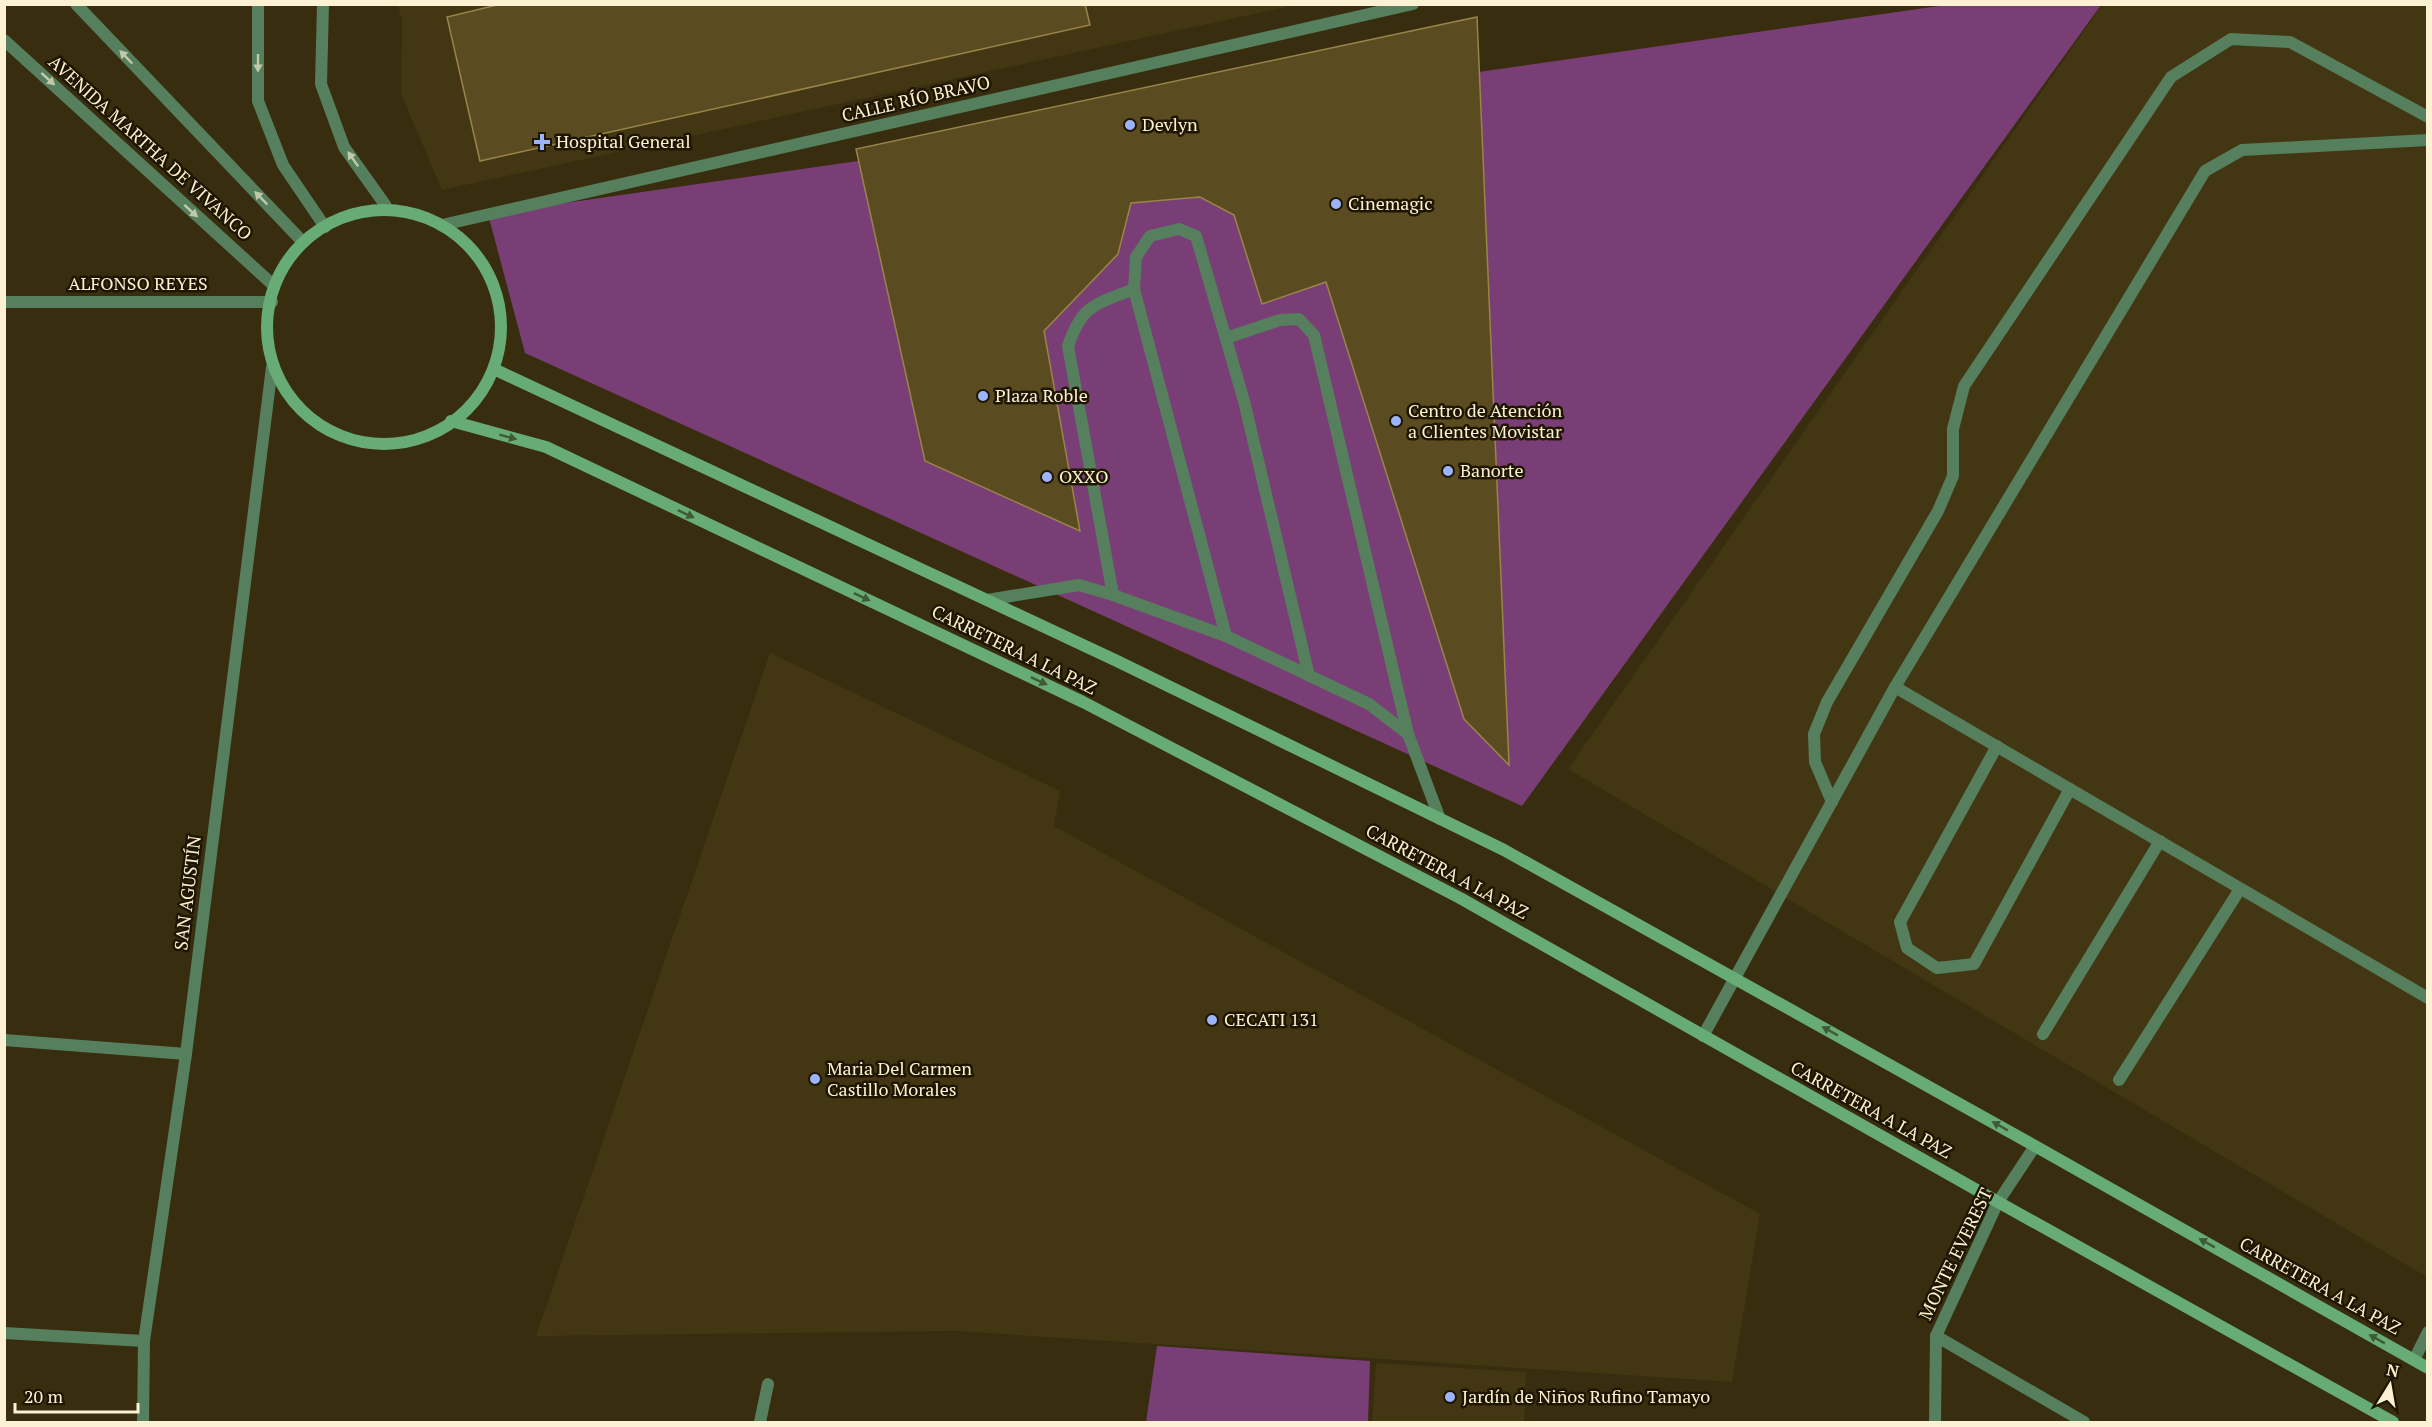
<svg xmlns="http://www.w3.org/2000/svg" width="2432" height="1427" font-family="'PT Serif',serif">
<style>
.built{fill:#433612}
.green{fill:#7a3e76}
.building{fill:#5a4b21;stroke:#998449;stroke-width:1.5}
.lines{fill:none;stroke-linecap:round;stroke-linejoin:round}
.service{stroke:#557f5d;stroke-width:12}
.minor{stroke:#557f5d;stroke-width:12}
.tertiary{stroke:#557f5d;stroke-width:12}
.secondary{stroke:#67ac77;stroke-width:12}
.oneway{fill:#c2c9aa}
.oneway2{fill:#3f5a36}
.poi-dot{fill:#9cb4fd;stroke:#1e1600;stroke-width:2}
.labels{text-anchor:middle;stroke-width:5;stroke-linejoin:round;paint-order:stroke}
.street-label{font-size:18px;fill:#fcf1d3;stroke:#1e1600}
.poi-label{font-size:18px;fill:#fcf1d3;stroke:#1e1600;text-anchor:start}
</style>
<rect width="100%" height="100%" fill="#382d0e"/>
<g class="built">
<polygon points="398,5 1295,5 442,190 401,94 402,21"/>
<polygon points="2102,5 2427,5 2427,1277 1568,769"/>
<polygon points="770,653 1060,791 1054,826 1760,1214 1732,1382 957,1331 536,1336"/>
<polygon points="1376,1363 1526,1372 1524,1422 1372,1422"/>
</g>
<g class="green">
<polygon points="1946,5 2101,5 1522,806 525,353 488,214"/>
<polygon points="1157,1346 1370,1361 1368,1422 1146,1422"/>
</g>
<g class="building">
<polygon points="501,4 1085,4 1090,25 480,161 447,17"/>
<polygon points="1477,17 1509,765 1464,719 1326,282 1262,304 1234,215 1200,197 1131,203 1118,254 1044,331 1080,531 925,461 856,149"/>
</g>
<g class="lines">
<g class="service">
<polyline points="1226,338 1280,320 1299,319 1314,335 1408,734"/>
<path d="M1113 595 1068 346C1083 303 1095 305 1134 289"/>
<polyline points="987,600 1079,585 1113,595 1226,636 1369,704 1408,734 1440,819"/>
<polyline points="1226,636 1134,289 1136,257 1150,236 1179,229 1196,236 1244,401 1309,676"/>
<polyline points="1895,687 2428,998"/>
<polyline points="1997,746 1900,922 1907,948 1937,968 1974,964 2070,789"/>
<polyline points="1832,802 1815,762 1814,734 1827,702 1938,511 1953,476 1953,429 1964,386 2171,77 2231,39 2290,42 2428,117"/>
<polyline points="2043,1034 2160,841"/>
<polyline points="1703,1036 1895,687 2205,171 2242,150 2428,140"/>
<polyline points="2119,1080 2240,889"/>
<polyline points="2414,1360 2428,1332"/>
</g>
<g class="minor">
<polyline points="442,225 1413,4"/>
<polyline points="4,302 272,302"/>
<polyline points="4,1040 186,1054"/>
<polyline points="4,1333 144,1341"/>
<polyline points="1936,1336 2084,1422"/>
<polyline points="143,1422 144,1341 186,1054 272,367"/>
<polyline points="760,1422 768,1384"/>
<polyline points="1935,1422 1936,1336 1998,1202 2035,1146"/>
</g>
<g class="tertiary">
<polyline points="76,4 301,240"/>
<polyline points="258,4 258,101 283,165 325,227"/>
<polyline points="323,4 321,84 344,147 386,206"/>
<polyline points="4,40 271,283"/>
</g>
<g class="secondary">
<circle cx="384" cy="327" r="117"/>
<polyline points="496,370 1117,661 1504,850 2035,1146 2428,1368"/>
<polyline points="451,421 546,447 1083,702 1460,898 1998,1202 2393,1422"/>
</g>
</g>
<defs><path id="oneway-solid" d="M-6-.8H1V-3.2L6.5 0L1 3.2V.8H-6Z" transform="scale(1.5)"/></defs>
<g class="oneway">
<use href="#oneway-solid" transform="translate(126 57) rotate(-134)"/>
<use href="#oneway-solid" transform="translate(258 63) rotate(90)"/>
<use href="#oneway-solid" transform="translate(48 79) rotate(42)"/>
<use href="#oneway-solid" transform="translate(353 159) rotate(-125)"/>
<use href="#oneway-solid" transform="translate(261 198) rotate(-134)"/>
<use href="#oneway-solid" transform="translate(191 211) rotate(42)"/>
</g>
<g class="oneway2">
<use href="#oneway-solid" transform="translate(508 437) rotate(15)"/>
<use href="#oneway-solid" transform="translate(686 514) rotate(25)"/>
<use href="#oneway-solid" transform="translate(862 597) rotate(25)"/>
<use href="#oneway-solid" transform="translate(1039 681) rotate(25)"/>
<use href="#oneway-solid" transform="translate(1830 1031) rotate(-151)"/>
<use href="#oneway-solid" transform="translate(2000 1126) rotate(-151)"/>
<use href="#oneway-solid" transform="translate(2207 1243) rotate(-151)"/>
<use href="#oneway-solid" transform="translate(2377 1339) rotate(-151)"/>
</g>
<g class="poi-dot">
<circle cx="1130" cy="125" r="6"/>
<path d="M539 133h6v6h6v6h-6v6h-6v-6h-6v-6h6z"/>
<circle cx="1336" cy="204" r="6"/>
<circle cx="983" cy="396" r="6"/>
<circle cx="1396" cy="421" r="6"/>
<circle cx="1448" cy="471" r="6"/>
<circle cx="1047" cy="477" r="6"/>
<circle cx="1212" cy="1020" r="6"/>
<circle cx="815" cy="1079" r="6"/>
<circle cx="1450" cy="1397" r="6"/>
</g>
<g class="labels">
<g class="street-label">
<text transform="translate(916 99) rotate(-13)" y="6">CALLE RÍO BRAVO</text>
<text transform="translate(150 148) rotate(42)" y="6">AVENIDA MARTHA DE VIVANCO</text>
<text x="138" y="290">ALFONSO REYES</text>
<text transform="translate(1014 650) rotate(26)" y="6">CARRETERA A LA PAZ</text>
<text transform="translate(1447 872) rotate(28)" y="6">CARRETERA A LA PAZ</text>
<text transform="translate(188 893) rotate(-83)" y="6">SAN AGUSTÍN</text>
<text transform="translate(1871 1110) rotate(29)" y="6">CARRETERA A LA PAZ</text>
<text transform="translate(1956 1254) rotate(-64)" y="6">MONTE EVEREST</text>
<text transform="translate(2320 1286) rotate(29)" y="6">CARRETERA A LA PAZ</text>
</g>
<g class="poi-label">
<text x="1142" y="131">Devlyn</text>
<text x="556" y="148">Hospital General</text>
<text x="1348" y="210">Cinemagic</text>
<text x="995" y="402">Plaza Roble</text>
<text x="1408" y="417">Centro de Atención<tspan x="1408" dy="21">a Clientes Movistar</tspan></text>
<text x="1460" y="477">Banorte</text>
<text x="1059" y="483">OXXO</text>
<text x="1224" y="1026">CECATI 131</text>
<text x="827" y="1075">Maria Del Carmen<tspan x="827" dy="21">Castillo Morales</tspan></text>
<text x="1462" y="1403">Jardín de Niños Rufino Tamayo</text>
</g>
</g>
<rect width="2432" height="1427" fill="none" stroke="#fcf1d3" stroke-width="12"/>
<g transform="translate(2390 1385) rotate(11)" stroke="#1e1600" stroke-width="4.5" paint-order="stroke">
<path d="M0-4.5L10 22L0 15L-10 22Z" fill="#fcf1d3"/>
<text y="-9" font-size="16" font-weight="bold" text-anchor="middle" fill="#fcf1d3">N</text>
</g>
<path d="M15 1403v9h123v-9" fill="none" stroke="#fcf1d3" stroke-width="3"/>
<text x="24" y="1403" font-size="18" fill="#fcf1d3" stroke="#1e1600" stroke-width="4.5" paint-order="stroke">20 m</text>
</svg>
